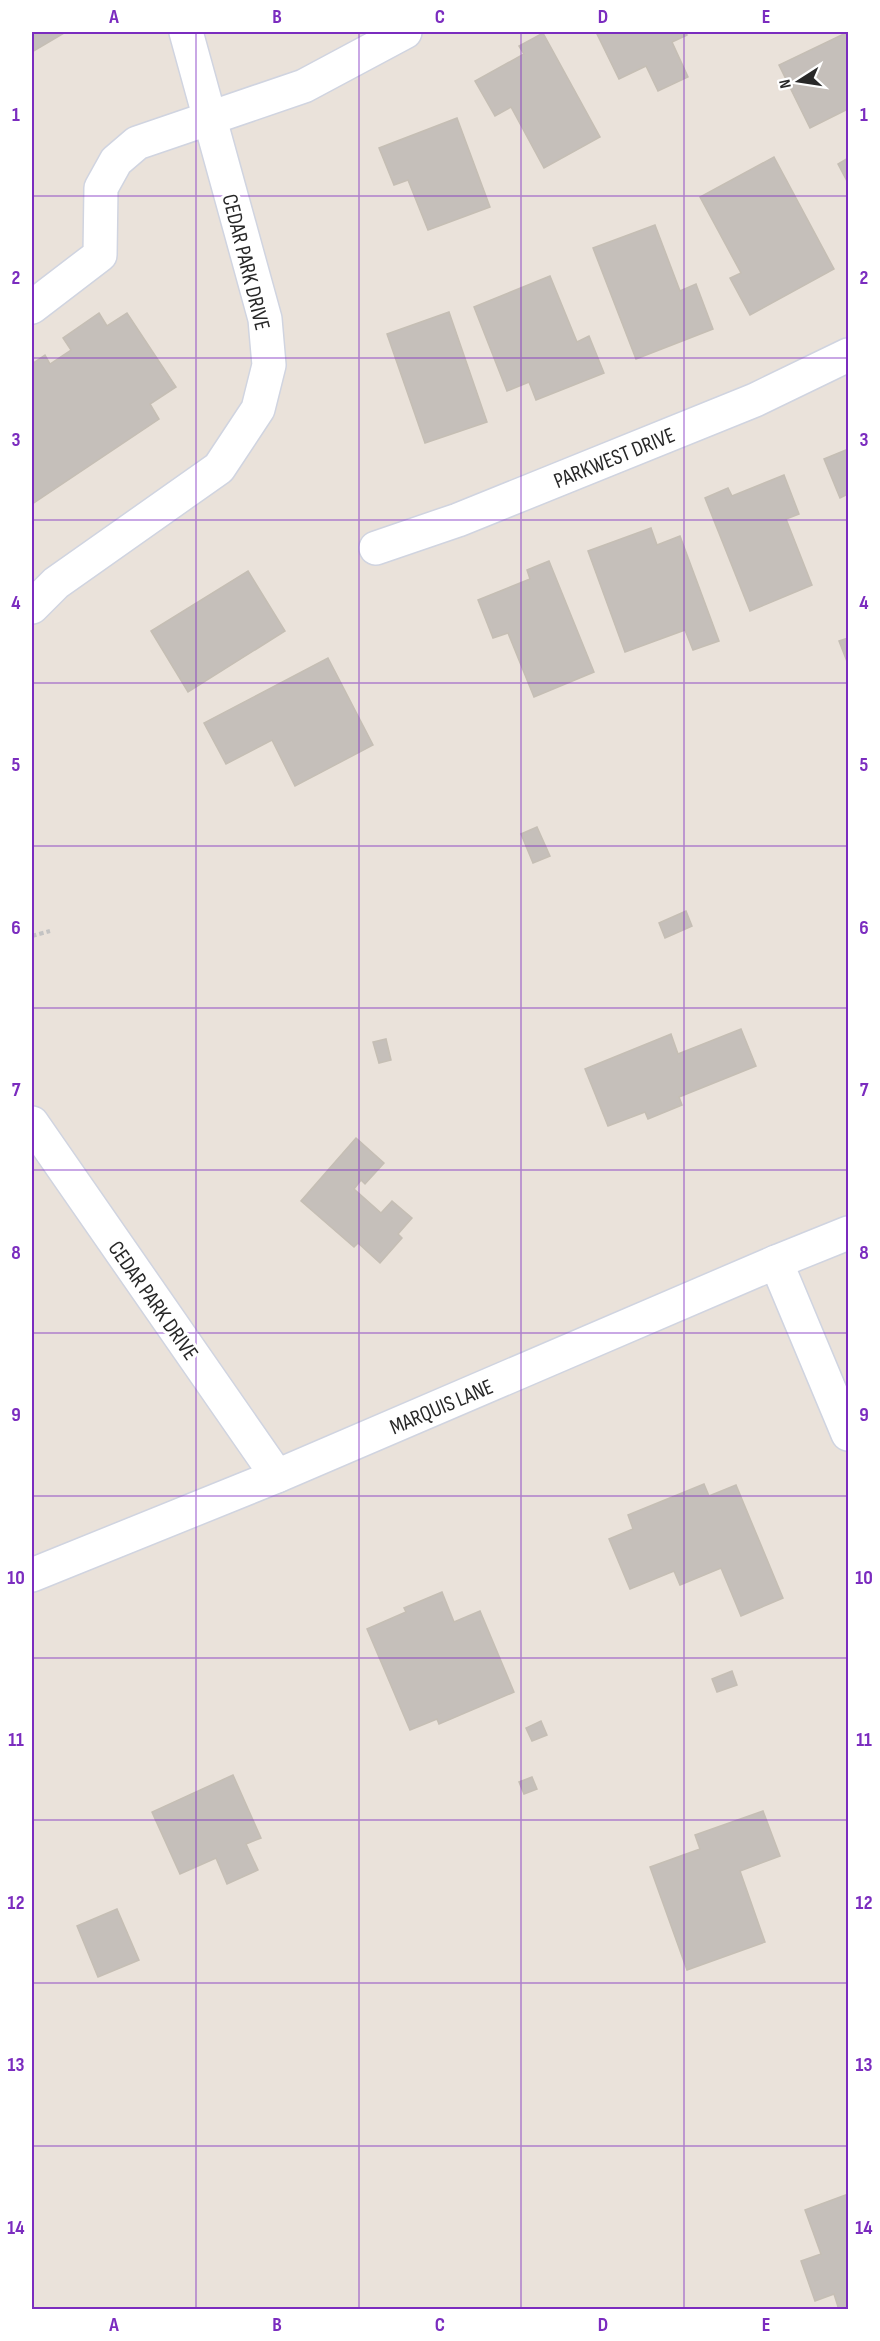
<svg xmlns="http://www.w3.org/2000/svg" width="880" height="2341" font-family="'Sofia Sans Condensed',sans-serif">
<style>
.building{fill:#c5bfba;stroke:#c5beb4;stroke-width:1.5}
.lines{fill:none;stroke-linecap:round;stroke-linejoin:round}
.minor-casing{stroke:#d0d4e0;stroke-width:36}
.path{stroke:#c3c3c3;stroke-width:4;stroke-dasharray:4.5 3;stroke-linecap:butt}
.minor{stroke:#fff;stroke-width:33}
.grid{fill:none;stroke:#7b2cbf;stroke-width:1.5;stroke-opacity:0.55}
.labels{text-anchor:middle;stroke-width:6;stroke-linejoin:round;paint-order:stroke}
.street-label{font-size:22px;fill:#282828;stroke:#fff}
.neatline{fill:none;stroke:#7b2cbf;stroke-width:2}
.grid-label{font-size:20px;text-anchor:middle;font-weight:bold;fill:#7b2cbf}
</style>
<rect width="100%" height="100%" fill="#eae2da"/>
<g class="building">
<polygon points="32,32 64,32 64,33 32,52"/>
<polygon points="596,32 686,32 687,35 672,42 688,77 658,91 646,66 619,79"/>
<polygon points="848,32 848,109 810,128 779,65"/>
<polygon points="543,33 600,137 544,168 511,107 495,116 475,81 524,54 519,46"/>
<polygon points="457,118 490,207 428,230 408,180 394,185 379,148"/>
<polygon points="774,157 834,269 750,315 730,278 741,273 700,197"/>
<polygon points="848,158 848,183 838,164"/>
<polygon points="655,225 680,291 696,284 713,329 636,359 593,248"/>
<polygon points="550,276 577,342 589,336 604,373 536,400 529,382 507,391 474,307"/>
<polygon points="449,312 487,422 425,443 387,334"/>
<polygon points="99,313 107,326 127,313 176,387 150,404 159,419 32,504 32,364 45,355 50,364 71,350 63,338"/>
<polygon points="848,449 848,494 840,498 824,459"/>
<polygon points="784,475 799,514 786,519 812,585 750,611 705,498 728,488 732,496"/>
<polygon points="651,528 657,545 680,536 719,641 693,650 685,630 625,652 588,551"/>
<polygon points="549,561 594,672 534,697 508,633 493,638 478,600 530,579 527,570"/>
<polygon points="248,571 285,631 188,692 151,631"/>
<polygon points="848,638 848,664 839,641"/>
<polygon points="328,658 373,745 295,786 272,740 226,764 204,723"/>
<polygon points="537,827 550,856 533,863 521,834"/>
<polygon points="686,911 692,926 665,938 659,923"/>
<polygon points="741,1029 756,1066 679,1097 682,1105 648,1119 645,1112 608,1126 585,1069 671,1034 678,1054"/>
<polygon points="386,1039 391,1060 379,1063 373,1042"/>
<polygon points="356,1138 384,1163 365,1184 361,1180 354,1189 381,1213 392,1201 412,1218 398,1234 402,1238 380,1263 358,1243 354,1247 301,1201"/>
<polygon points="704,1484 709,1496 736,1485 783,1598 741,1616 721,1568 680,1585 674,1571 630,1589 609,1539 633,1529 628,1515"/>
<polygon points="442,1592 454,1622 480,1611 514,1692 439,1724 437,1719 410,1730 367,1629 406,1612 404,1608"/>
<polygon points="732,1671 737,1685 717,1692 712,1679"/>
<polygon points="541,1721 547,1735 532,1741 526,1728"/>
<polygon points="233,1775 261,1838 246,1844 258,1870 227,1884 216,1858 180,1874 152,1812"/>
<polygon points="532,1777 537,1789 524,1794 519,1782"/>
<polygon points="763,1811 780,1856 740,1871 765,1942 687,1970 650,1867 700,1849 695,1835"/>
<polygon points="117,1909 139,1960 98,1977 77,1926"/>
<polygon points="848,2194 848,2310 839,2310 834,2294 815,2301 801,2261 821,2254 805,2210"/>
</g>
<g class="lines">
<defs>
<g id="minor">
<polyline points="32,307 100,255 101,188 116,161 137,143 304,86 405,32"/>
<polyline points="376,548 458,520 755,400 848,355"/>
<polyline points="32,607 56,583 219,468 258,409 269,365 265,319 186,32"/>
<polyline points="32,1123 277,1476"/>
<polyline points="776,1262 848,1434"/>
<polyline points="32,1575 277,1476 776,1262 848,1233"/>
</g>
</defs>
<use href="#minor" class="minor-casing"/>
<polyline class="path" points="32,936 50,931"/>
<use href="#minor" class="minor"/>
</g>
<path class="grid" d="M196 32V2310M359 32V2310M521 32V2310M684 32V2310M32 196H848M32 358H848M32 520H848M32 683H848M32 846H848M32 1008H848M32 1170H848M32 1333H848M32 1496H848M32 1658H848M32 1820H848M32 1983H848M32 2146H848"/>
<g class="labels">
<g class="street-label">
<text transform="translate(247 262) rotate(76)" y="8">CEDAR PARK DRIVE</text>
<text transform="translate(614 457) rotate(-22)" y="8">PARKWEST DRIVE</text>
<text transform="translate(154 1300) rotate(55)" y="8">CEDAR PARK DRIVE</text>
<text transform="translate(441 1406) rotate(-23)" y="8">MARQUIS LANE</text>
</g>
</g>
<rect width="880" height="2341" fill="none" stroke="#ffffff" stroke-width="66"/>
<g transform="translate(799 81) rotate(258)" stroke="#ffffff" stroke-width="4.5" paint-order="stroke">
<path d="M0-4.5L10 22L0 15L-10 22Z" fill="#282828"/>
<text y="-9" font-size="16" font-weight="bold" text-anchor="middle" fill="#282828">N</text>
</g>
<rect x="33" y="33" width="814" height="2275" class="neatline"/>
<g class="grid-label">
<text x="114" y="23">A</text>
<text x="277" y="23">B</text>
<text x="440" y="23">C</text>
<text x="603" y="23">D</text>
<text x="766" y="23">E</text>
<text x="16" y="121">1</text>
<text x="864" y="121">1</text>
<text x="16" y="284">2</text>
<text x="864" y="284">2</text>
<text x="16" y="446">3</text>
<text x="864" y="446">3</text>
<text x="16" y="609">4</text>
<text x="864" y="609">4</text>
<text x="16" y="771">5</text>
<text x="864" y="771">5</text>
<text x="16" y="934">6</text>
<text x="864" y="934">6</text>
<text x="16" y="1096">7</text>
<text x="864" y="1096">7</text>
<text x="16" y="1259">8</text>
<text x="864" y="1259">8</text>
<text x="16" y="1421">9</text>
<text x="864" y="1421">9</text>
<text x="16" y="1584">10</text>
<text x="864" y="1584">10</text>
<text x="16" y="1746">11</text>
<text x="864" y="1746">11</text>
<text x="16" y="1909">12</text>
<text x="864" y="1909">12</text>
<text x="16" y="2071">13</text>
<text x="864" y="2071">13</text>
<text x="16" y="2234">14</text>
<text x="864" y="2234">14</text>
<text x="114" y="2331">A</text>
<text x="277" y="2331">B</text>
<text x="440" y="2331">C</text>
<text x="603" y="2331">D</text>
<text x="766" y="2331">E</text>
</g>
</svg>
